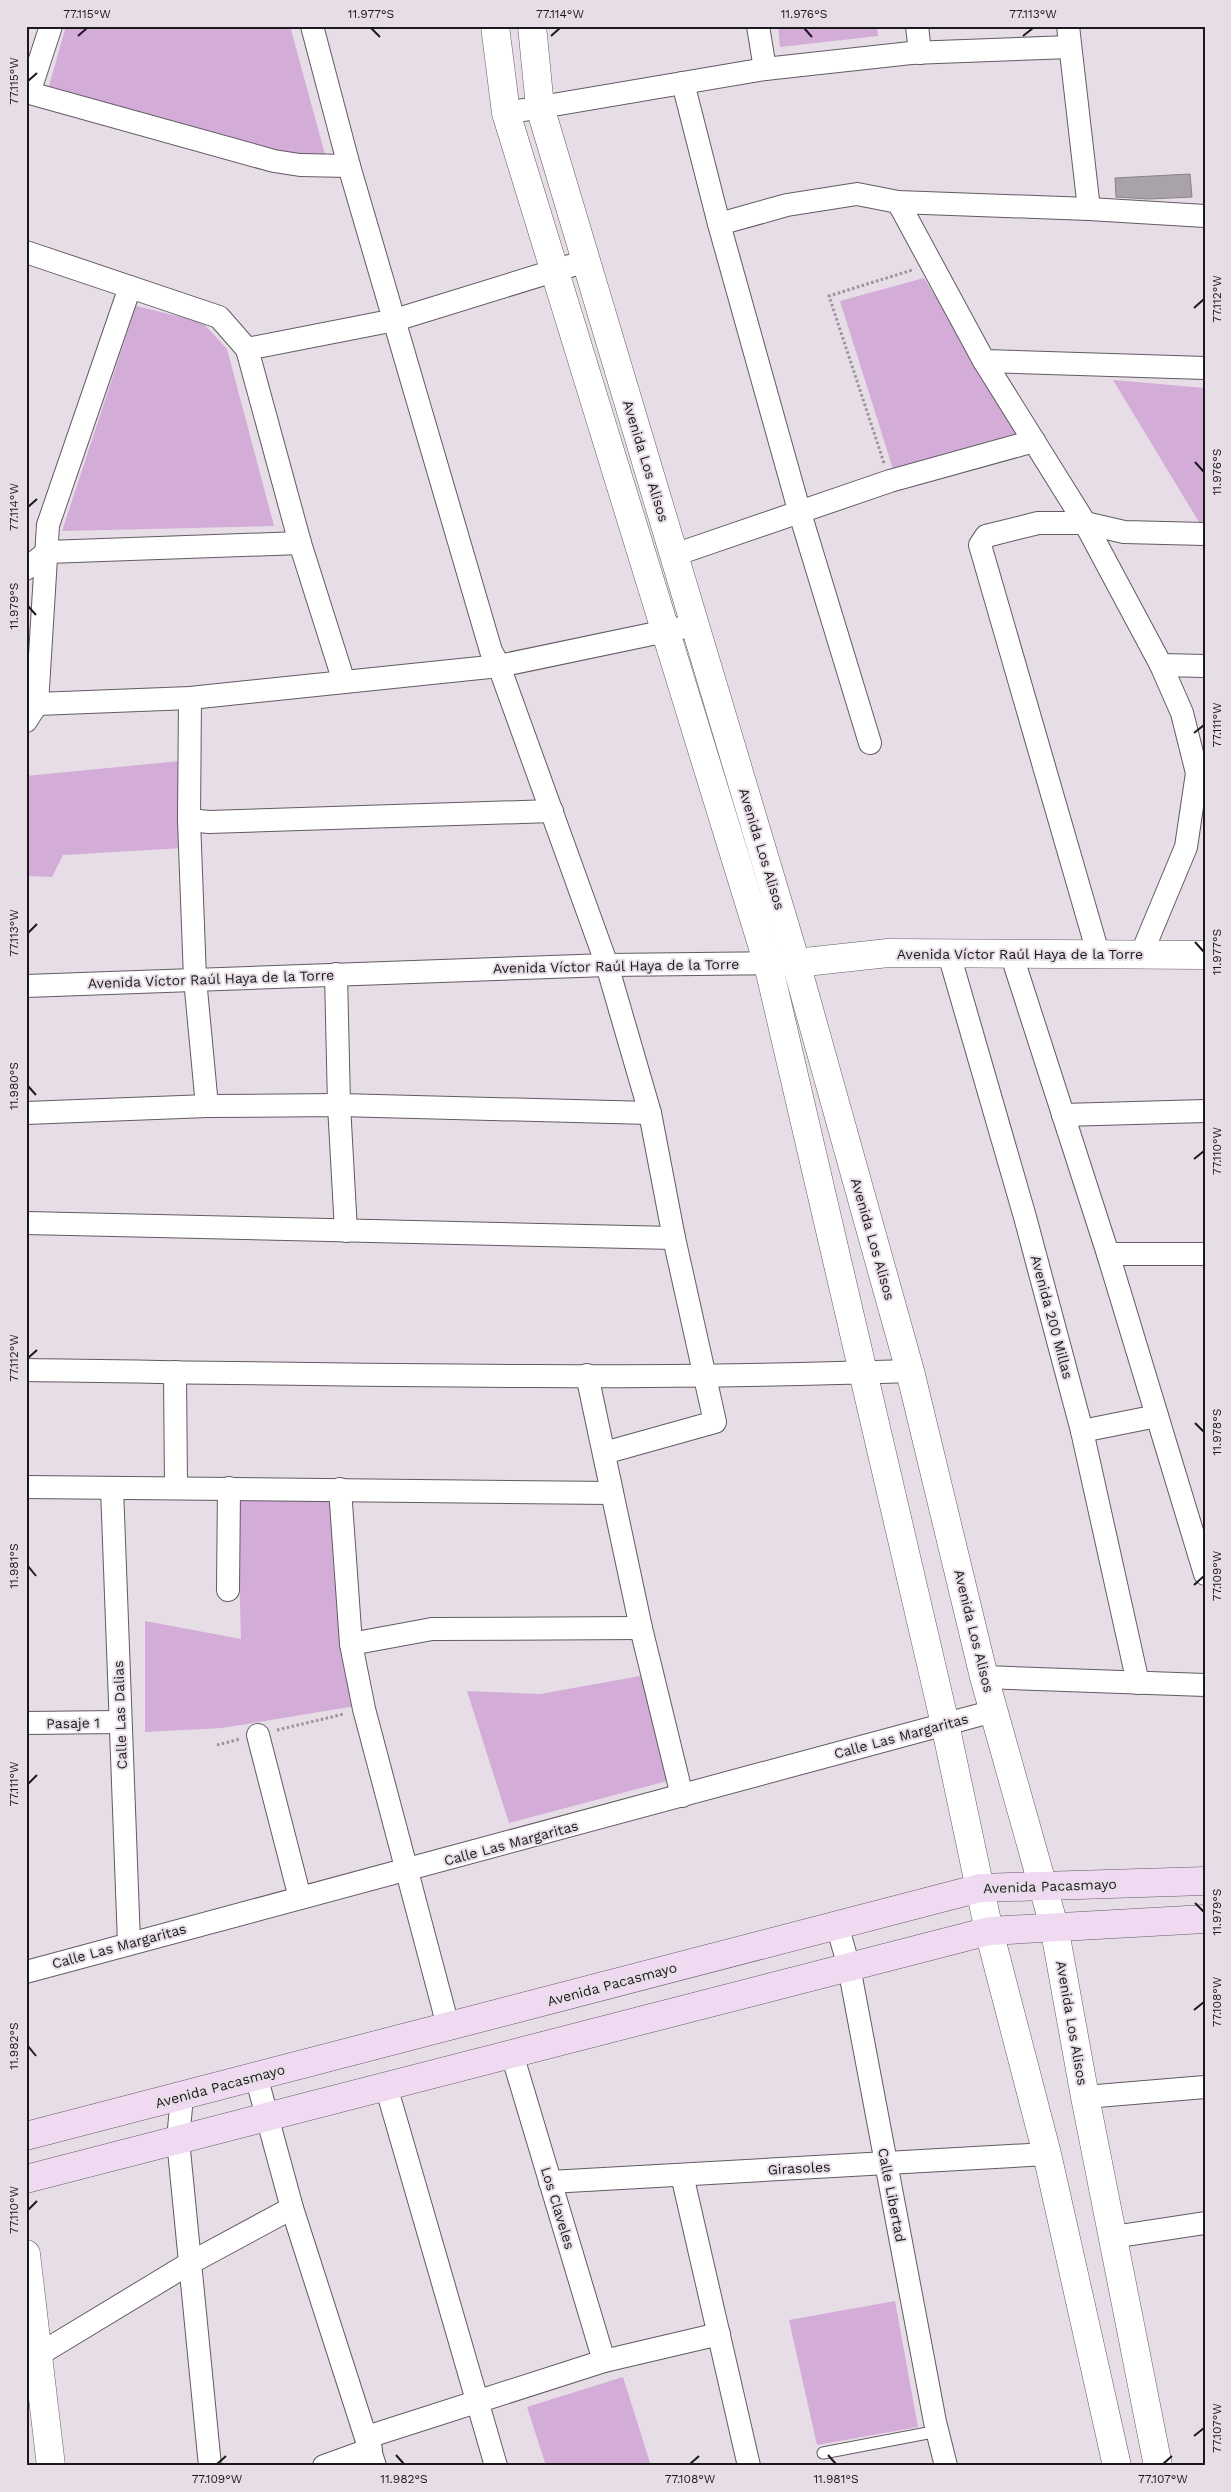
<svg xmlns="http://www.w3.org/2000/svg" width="1231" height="2492" font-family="'Work Sans',sans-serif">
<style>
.green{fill:#d3acd8}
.building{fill:#aaa2ab;stroke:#8a828b}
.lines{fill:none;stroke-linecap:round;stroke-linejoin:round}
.service-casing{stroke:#625b63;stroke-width:13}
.minor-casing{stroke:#625b63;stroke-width:24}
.tertiary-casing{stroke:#625b63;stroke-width:29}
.secondary-casing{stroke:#625b63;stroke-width:29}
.path{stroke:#9b949b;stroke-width:3;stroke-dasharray:2.5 2.5;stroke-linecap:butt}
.service{stroke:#fff;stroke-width:11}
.minor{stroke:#fff;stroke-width:22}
.tertiary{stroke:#fff;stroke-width:28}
.secondary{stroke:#efdaf2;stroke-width:28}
.ticks{fill:none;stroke:#1c191c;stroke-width:2}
.labels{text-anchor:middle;stroke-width:4;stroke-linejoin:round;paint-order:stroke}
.street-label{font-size:14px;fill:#1c191c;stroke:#e6dde7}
.neatline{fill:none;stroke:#1c191c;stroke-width:2}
.ticks-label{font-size:12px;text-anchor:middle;fill:#1c191c}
</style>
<rect width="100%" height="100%" fill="#e6dde7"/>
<g class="green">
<polygon points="66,26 290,26 326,158 279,153 49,86"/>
<polygon points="778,26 877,26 878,36 780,47"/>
<polygon points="924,278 1020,434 893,469 840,301"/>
<polygon points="136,306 202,322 227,349 274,526 62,531"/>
<polygon points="1113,380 1205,388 1205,522 1199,522"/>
<polygon points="180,761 184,848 63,855 52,877 26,876 26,776"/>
<polygon points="237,1494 331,1494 355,1706 222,1728 145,1732 145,1621 241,1639"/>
<polygon points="646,1675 671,1780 509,1823 467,1691 540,1694"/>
<polygon points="895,2301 918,2427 817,2445 789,2320"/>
<polygon points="623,2377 651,2466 546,2466 527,2407"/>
</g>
<polygon class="building" points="1190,174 1192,197 1148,199 1116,197 1115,178"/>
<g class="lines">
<defs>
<polyline id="service" points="823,2453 938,2431"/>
<g id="minor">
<polyline points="312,26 349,166 491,651 499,666 607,965 650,1113 674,1238 715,1422 604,1453"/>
<polyline points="758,26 765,69"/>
<polyline points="917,26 920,53"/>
<polyline points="1068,26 1089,209"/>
<polyline points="683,83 719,224 799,510 870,743"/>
<polyline points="26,92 274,161 300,165 349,166"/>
<polyline points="29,93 51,26"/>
<polyline points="506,113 765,69 911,53 1070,47"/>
<polyline points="898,202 984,361 1085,523 1161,665 1182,713 1197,773 1186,847 1141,955"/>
<polyline points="719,224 787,205 857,194 898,202 1089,209 1205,216"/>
<polyline points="26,252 219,317 247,349 395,320 586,261"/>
<polyline points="247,349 300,543 344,682"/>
<polyline points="984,361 1205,368"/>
<polyline points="674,555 890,481 1034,441"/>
<polyline points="26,569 47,552 300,543"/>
<polyline points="1161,665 1205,666"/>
<polyline points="26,695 37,704 190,698 499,666 695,625"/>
<polyline points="190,698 189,820 195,979 207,1106"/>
<polyline points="26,721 37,704 48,525 130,287"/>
<polyline points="189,820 209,822 552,811"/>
<polyline points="1011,953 1108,1254 1205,1574"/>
<polyline points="1098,953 980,545 986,536 1038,523 1085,523 1124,532 1205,534"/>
<polyline points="949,954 1025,1217 1082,1431 1138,1683"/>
<polyline points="336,974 339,1105 346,1231"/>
<polyline points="26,986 607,965 785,963"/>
<polyline points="26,1113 207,1106 339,1105 650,1113"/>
<polyline points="1063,1115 1205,1111"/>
<polyline points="26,1223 674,1238"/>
<polyline points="1108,1254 1205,1254"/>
<path d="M26 1370C321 1374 616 1381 910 1371"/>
<polyline points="175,1372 176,1488"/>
<polyline points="587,1375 641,1628 682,1796"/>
<polyline points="1082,1431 1157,1416"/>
<polyline points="26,1487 612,1493"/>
<polyline points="112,1488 129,1943"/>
<polyline points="340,1489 351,1644 364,1709 448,2026"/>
<polyline points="228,1590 229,1488"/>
<polyline points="351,1644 432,1629 641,1628"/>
<polyline points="984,1677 1205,1685"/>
<polyline points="26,1723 120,1722"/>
<polyline points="258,1735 300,1898"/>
<polyline points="837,1925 849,1967 935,2422 946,2466"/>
<polyline points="26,1972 994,1711"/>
<polyline points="512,2054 604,2361"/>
<polyline points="256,2076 292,2208 375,2466"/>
<polyline points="386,2086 496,2466"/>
<polyline points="182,2096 178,2140 210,2466"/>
<polyline points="1085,2097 1205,2087"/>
<polyline points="682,2175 749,2466"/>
<polyline points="550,2182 1047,2154"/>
<polyline points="1113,2237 1205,2223"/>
<polyline points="26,2356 38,2355 190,2263 292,2208"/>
<polyline points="367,2437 604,2361 719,2334"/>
<polyline points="324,2466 371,2449"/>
</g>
<g id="tertiary">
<polyline points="495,26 506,113 768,964 945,1724 989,1931 1047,2154 1117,2466"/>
<polyline points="532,26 540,107 796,963 910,1371 984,1677 1054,1926 1085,2097 1158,2466"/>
<polyline points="796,963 888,953 1205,955"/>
<polyline points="26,2254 51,2466"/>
</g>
<g id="secondary">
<polyline points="26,2136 980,1888 1205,1881"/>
<polyline points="26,2179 989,1931 1205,1919"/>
</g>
</defs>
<use href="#service" class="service-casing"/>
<use href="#minor" class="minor-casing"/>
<use href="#tertiary" class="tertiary-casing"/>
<use href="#secondary" class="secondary-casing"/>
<g class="path">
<polyline points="884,463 829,296 912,270"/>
<polyline points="277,1730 344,1714"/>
<polyline points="217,1745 240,1739"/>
</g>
<use href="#service" class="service"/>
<use href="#minor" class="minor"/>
<use href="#tertiary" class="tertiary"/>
<use href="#secondary" class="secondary"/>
</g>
<path class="ticks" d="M371 28 380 37M804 28 812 37M78 36 87 28M551 36 560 28M1023 36 1033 28M28 81 37 73M1194 308 1204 299M1195 462 1204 472M28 507 37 499M28 606 36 615M1194 733 1204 725M28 933 37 924M1195 942 1204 952M28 1086 36 1095M1194 1159 1204 1151M28 1358 37 1350M1195 1423 1204 1432M28 1566 36 1576M1194 1585 1204 1576M28 1784 37 1775M1195 1903 1204 1912M1194 2010 1204 2002M28 2046 36 2056M28 2210 37 2201M1194 2436 1204 2428M396 2455 404 2464M828 2455 836 2464M217 2464 226 2456M690 2464 699 2456M1163 2464 1172 2456"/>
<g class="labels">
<g class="street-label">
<text transform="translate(646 461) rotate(73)" y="5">Avenida Los Alisos</text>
<text transform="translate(762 849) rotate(73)" y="5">Avenida Los Alisos</text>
<text x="1020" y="959">Avenida Víctor Raúl Haya de la Torre</text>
<text transform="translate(616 966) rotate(-1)" y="5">Avenida Víctor Raúl Haya de la Torre</text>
<text transform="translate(211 979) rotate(-2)" y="5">Avenida Víctor Raúl Haya de la Torre</text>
<text transform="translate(873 1239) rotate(74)" y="5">Avenida Los Alisos</text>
<text transform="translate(1052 1317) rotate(75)" y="5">Avenida 200 Millas</text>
<text transform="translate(974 1631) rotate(76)" y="5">Avenida Los Alisos</text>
<text transform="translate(120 1715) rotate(-92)" y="5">Calle Las Dalias</text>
<text transform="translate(73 1723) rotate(-1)" y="5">Pasaje 1</text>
<text transform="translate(901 1736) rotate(-15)" y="5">Calle Las Margaritas</text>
<text transform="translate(511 1843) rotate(-15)" y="5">Calle Las Margaritas</text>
<text transform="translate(1050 1886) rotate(-2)" y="5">Avenida Pacasmayo</text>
<text transform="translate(119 1946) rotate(-15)" y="5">Calle Las Margaritas</text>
<text transform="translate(612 1984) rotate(-15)" y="5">Avenida Pacasmayo</text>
<text transform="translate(1072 2023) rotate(80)" y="5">Avenida Los Alisos</text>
<text transform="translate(220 2086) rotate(-15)" y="5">Avenida Pacasmayo</text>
<text transform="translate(799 2168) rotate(-3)" y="5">Girasoles</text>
<text transform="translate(892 2195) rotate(79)" y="5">Calle Libertad</text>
<text transform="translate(558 2208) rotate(73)" y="5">Los Claveles</text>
</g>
</g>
<rect width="1231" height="2492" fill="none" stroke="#e6dde7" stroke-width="55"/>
<rect x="28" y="28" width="1176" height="2436" class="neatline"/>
<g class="ticks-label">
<text x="87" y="18">77.115°W</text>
<text x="371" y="18">11.977°S</text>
<text x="560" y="18">77.114°W</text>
<text x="804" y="18">11.976°S</text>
<text x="1033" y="18">77.113°W</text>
<text transform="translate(14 81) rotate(-90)" y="4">77.115°W</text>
<text transform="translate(1217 299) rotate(-90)" y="4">77.112°W</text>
<text transform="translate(1217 472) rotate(-90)" y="4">11.976°S</text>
<text transform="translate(14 507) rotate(-90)" y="4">77.114°W</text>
<text transform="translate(14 606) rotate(-90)" y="4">11.979°S</text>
<text transform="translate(1217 725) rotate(-90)" y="4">77.111°W</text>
<text transform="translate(14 933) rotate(-90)" y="4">77.113°W</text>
<text transform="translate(1217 952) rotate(-90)" y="4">11.977°S</text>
<text transform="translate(14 1086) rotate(-90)" y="4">11.980°S</text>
<text transform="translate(1217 1151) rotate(-90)" y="4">77.110°W</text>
<text transform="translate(14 1358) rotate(-90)" y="4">77.112°W</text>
<text transform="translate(1217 1432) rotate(-90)" y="4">11.978°S</text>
<text transform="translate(14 1566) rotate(-90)" y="4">11.981°S</text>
<text transform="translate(1217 1576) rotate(-90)" y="4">77.109°W</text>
<text transform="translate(14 1784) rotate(-90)" y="4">77.111°W</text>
<text transform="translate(1217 1912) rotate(-90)" y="4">11.979°S</text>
<text transform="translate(1217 2002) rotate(-90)" y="4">77.108°W</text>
<text transform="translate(14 2046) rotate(-90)" y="4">11.982°S</text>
<text transform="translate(14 2210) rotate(-90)" y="4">77.110°W</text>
<text transform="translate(1217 2428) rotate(-90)" y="4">77.107°W</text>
<text x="217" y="2483">77.109°W</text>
<text x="404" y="2483">11.982°S</text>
<text x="690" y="2483">77.108°W</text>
<text x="836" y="2483">11.981°S</text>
<text x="1163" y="2483">77.107°W</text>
</g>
</svg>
